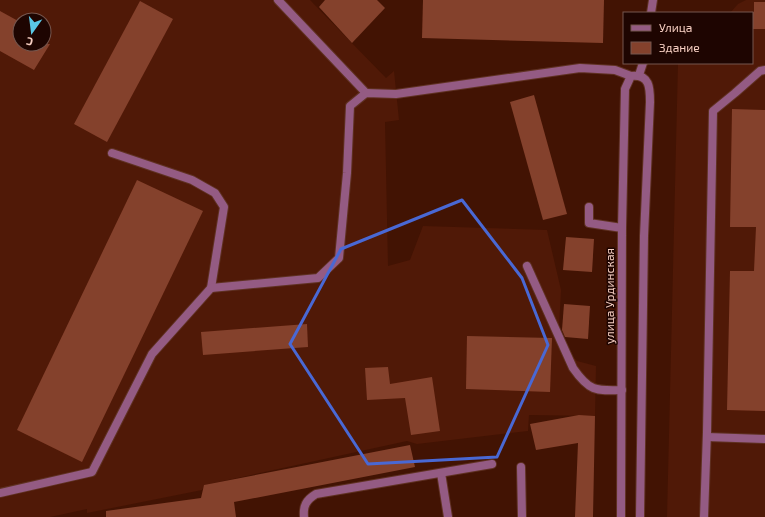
<svg xmlns="http://www.w3.org/2000/svg" width="765" height="517" font-family="'Exo 2',sans-serif">
<style>
.built{fill:#501907;fill-rule:evenodd}
.building{fill:#84412c}
.lines{fill:none;stroke-linecap:round;stroke-linejoin:round}
.service-casing{stroke:#5f3122;stroke-width:10}
.minor-casing{stroke:#5f3122;stroke-width:10}
.service{stroke:#945b83;stroke-width:8}
.minor{stroke:#945b83;stroke-width:8}
.marked{fill:none;stroke:#4968d4;stroke-width:3;stroke-linejoin:round}
.labels{text-anchor:middle;stroke-width:3;stroke-linejoin:round;paint-order:stroke}
.street-label{font-size:12px;fill:#f7cfc2;stroke:#1e0501}
</style>
<rect width="100%" height="100%" fill="#421303"/>
<g class="built">
<path d="M0 0H310L386 78 394 71 399 120 385 122 388 266 410 260 423 226 547 230 561 290 559 329 566 349 577 361 596 366 595 416 529 415 528 431 417 444 407 441 205 485 202 490 87 513V509L50 517H0ZM20 20H44V44H20Z"/>
<polygon points="746,0 765,0 765,517 667,517 678,63 752,63 752,13 730,13 738,4"/>
</g>
<g class="building">
<polygon points="325,0 377,0 385,8 352,43 319,7"/>
<polygon points="423,0 604,0 603,43 422,38"/>
<polygon points="140,1 173,19 107,142 74,124"/>
<polygon points="754,2 765,2 765,29 752,29 752,12 754,12"/>
<polygon points="0,11 20,22 20,44 50,44 34,70 0,51"/>
<polygon points="534,95 567,214 543,220 510,102"/>
<polygon points="732,109 765,110 765,411 727,410 730,271 754,271 756,227 730,227"/>
<polygon points="137,180 203,211 82,462 17,430"/>
<polygon points="566,237 594,239 592,272 563,270"/>
<polygon points="564,304 590,306 588,339 565,337 562,330"/>
<polygon points="307,324 308,347 203,355 201,332"/>
<polygon points="467,336 552,338 550,392 466,389"/>
<polygon points="388,367 390,384 432,377 440,431 411,435 405,398 367,400 365,368"/>
<polygon points="579,415 595,416 593,517 575,517 578,443 536,450 530,424"/>
<polygon points="410,445 415,467 234,502 236,517 106,517 106,511 201,498 204,485"/>
</g>
<g class="lines">
<defs>
<g id="service">
<polyline points="278,0 366,93"/>
<polyline points="112,153 192,180 215,193 224,207 211,288"/>
<polyline points="589,207 589,223 622,228"/>
<path d="M527 266 573 368C589 391 595 391 622 390"/>
<polyline points="707,437 765,439"/>
<polyline points="521,467 522,517"/>
<polyline points="441,473 448,517"/>
<polyline points="0,493 92,472 152,354 211,288 318,278 339,258 347,173 350,106 366,93 396,94 580,68 615,70 631,76"/>
<path d="M304 517C303 506 306 500 316 494L492 464"/>
<polyline points="704,517 707,432 713,111 735,93 760,71 765,70"/>
</g>
<g id="minor">
<polyline points="651,13 653,0"/>
<polyline points="639,75 643,63"/>
<path d="M621 517 622 228 625 89 631 76C650 74 650 88 650 102L644 236 640 517"/>
</g>
</defs>
<use href="#service" class="service-casing"/>
<use href="#minor" class="minor-casing"/>
<use href="#service" class="service"/>
<use href="#minor" class="minor"/>
</g>
<path class="marked" d="M462 200 522 278 548 345 497 457 368 464 290 344 341 249Z"/>
<g class="labels">
<g class="street-label">
<text transform="translate(610 296) rotate(-90)" y="4">улица Урдинская</text>
</g>
</g>
<rect x="623" y="12" width="130" height="52" fill="#1e0501" stroke="#75564e"/>
<rect x="631" y="25" width="20" height="6" fill="#945b83" stroke="#75564e"/>
<text x="659" y="32" font-size="12" fill="#f7cfc2">Улица</text>
<rect x="631" y="42" width="20" height="12" fill="#84412c" stroke="#75564e"/>
<text x="659" y="52" font-size="12" fill="#f7cfc2">Здание</text>
<g transform="translate(32 32) rotate(194)"><circle r="19" fill="#1e0501" stroke="#75564e"/>
<path d="M0-3L7 15L0 10L-7 15Z" fill="#5ac8e6"/>
<text y="-6" font-size="11" font-weight="bold" text-anchor="middle" fill="#f7cfc2">С</text>
</g>
</svg>
